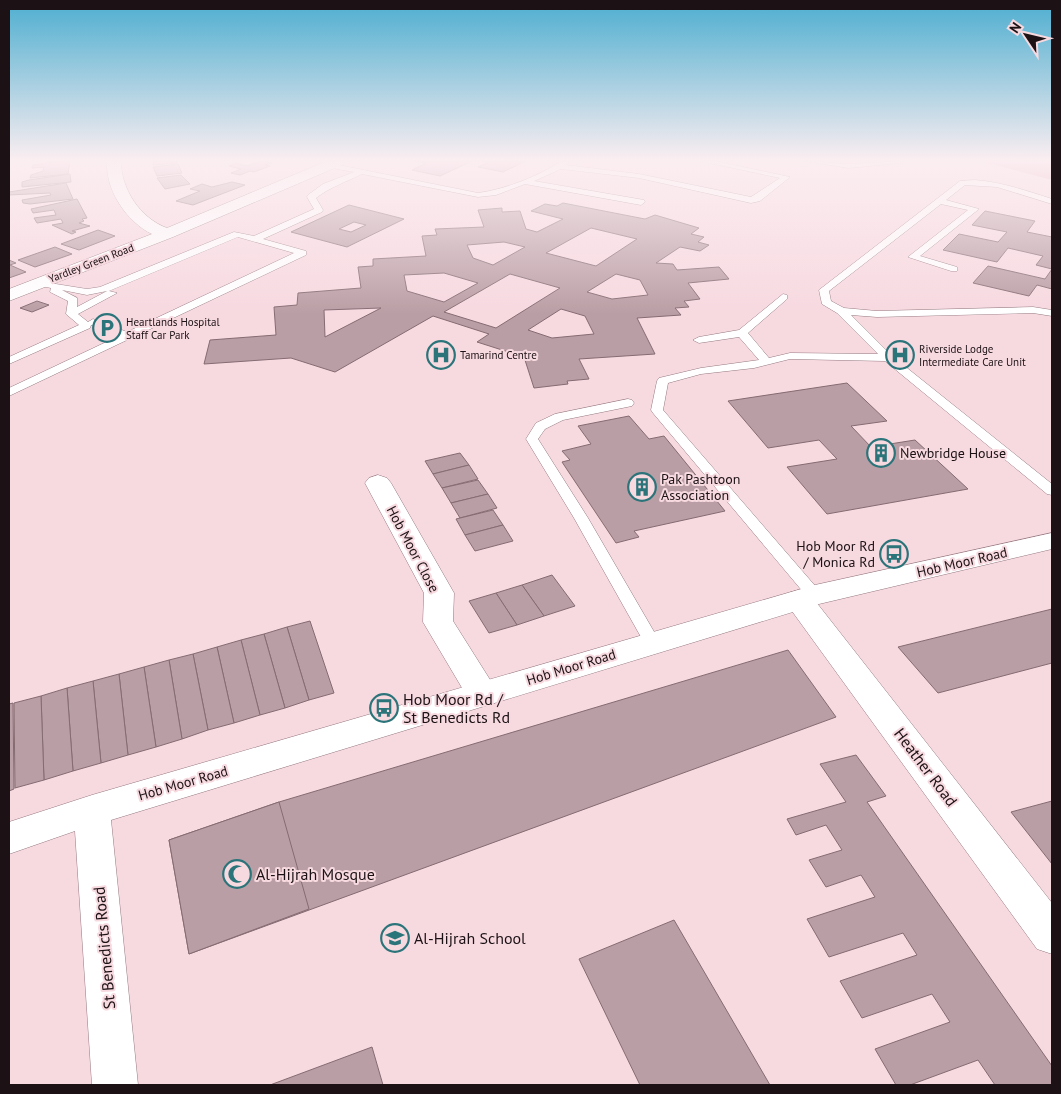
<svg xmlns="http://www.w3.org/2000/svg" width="1061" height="1094" font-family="'PT Sans',sans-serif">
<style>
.green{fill:#e09fb1}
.building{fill:#ba9ea5;stroke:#856c72;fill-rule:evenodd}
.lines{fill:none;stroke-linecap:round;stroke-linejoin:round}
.lane-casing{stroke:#957a81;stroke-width:1}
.street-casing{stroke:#957a81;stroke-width:1}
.secondary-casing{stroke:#957a81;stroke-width:1}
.lane{fill:#fff;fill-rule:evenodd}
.street{fill:#fff;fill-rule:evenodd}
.secondary{fill:#fff;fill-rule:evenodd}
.labels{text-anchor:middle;stroke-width:4;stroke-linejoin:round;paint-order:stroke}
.far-street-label{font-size:11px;fill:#1c1215;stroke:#f7d9e0}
.far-poi-label{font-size:11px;fill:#1c1215;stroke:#f7d9e0;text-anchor:start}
.poi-label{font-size:14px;fill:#1c1215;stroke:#f7d9e0;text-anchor:start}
.street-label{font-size:14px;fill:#1c1215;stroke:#f7d9e0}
.near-poi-label{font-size:16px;fill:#1c1215;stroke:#f7d9e0;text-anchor:start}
.near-street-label{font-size:16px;fill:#1c1215;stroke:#f7d9e0}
</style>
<rect width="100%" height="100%" fill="#f7d9e0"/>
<polygon class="green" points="980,161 1052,161 1052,180"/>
<g class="building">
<polygon points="70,161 68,174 30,178 31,175 43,171 44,167 32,168 33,165 45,164 46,162"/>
<polygon points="154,161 177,161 177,163 153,165"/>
<polygon points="261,161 272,163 265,165 270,166 254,172 250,171 240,175 231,173 241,169 229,166 236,163 247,166"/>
<polygon points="415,161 472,161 440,176 412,170 426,163"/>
<polygon points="482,161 526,161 503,172 478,167 489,162"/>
<polygon points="178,164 182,173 157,176 153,167"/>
<polygon points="70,174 71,182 22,187 22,182 29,180"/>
<polygon points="181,175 190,184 165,189 157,178"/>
<polygon points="232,182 245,185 193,205 176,201 200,191 190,189 202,184 212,187"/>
<polygon points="66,183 73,199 30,204 23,203 22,200 51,195 50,193 9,195 9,192"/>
<polygon points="77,199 87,218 82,219 84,221 79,223 90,226 72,231 76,232 72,234 52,225 63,223 61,219 37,223 34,218 56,215 54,210 33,213 31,209"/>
<path d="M563 203 645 219 655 215 699 228 691 234 704 237 698 242 709 245 700 251 680 247 656 263 673 264 677 270 719 267 729 279 688 283 700 299 684 301 689 307 675 308 681 315 637 318 655 354 579 359 589 379 567 381 568 384 534 388 524 357 477 342 489 334 433 316 335 372 291 358 204 364 210 340 276 335 274 307 297 305 298 293 361 288 358 267 373 266V259L426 256 422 236 437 235 435 229 484 227 478 210 502 208V212L520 211 526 229 537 232 563 219 531 211 545 204 557 206ZM591 228 637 239 596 266 546 253ZM504 242 525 247 493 265 473 258 467 245ZM444 273 478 283 444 302 407 291 404 275ZM510 274 560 288 496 328 444 312ZM616 274 640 280 648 295 612 299 587 292ZM381 308 325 337 324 310ZM561 309 585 316 594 334 552 338 528 330Z"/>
<path d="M349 205 404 219 347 247 291 232ZM354 222 366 225 351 232 339 229Z"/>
<polygon points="985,211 1035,221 1027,232 1052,237 1052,289 1037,285 1029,296 973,283 988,266 1045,279 1052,269 1036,265 1043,256 1008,248 997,262 943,250 959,234 998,242 1007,232 972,225"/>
<polygon points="98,230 115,236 79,250 61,244"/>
<polygon points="55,247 72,254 35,267 18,260"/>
<polygon points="9,260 16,263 10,265 26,272 9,278"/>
<polygon points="37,301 49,305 32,312 20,308"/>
<polygon points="847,383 887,421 851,426 871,447 915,440 968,489 827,514 787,467 837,459 819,440 768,448 728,401"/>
<polygon points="629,416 649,439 664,436 725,511 634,531 639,537 616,543 562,462 570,460 562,451 591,444 578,426"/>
<polygon points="460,453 469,465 433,474 425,461"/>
<polygon points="469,465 478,479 442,488 433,474"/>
<polygon points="478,480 488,494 451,503 442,488"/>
<polygon points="488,494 497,508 460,518 451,503"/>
<polygon points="493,510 503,525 465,535 456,519"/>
<polygon points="503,525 513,541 475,551 465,535"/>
<polygon points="552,575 575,606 544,616 522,585"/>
<polygon points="522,585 544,616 517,625 496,593"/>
<polygon points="496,593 517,625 489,633 469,601"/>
<polygon points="1052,609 1052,663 938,693 898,647"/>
<polygon points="310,621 334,693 309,700 287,627"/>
<polygon points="287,627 309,700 285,708 264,634"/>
<polygon points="264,634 285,708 260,715 241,640"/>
<polygon points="241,640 260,715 234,723 217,647"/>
<polygon points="217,647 234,723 208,730 193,654"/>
<polygon points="788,650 836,717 189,954 169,840 279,802"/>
<polygon points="193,654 208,730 182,739 169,660"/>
<polygon points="169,660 182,739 156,747 144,667"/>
<polygon points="144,667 156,747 128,755 119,674"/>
<polygon points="119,674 128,755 101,763 93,681"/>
<polygon points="93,681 101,763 73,771 67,688"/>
<polygon points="67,688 73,771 44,780 41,696"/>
<polygon points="41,696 44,780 15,788 14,703"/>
<polygon points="13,703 14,789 9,791 9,704"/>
<polygon points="856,755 886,796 867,802 1052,1066 1052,1085 995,1085 978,1060 910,1085 896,1085 875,1049 950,1022 932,994 862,1018 840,981 917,955 903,933 829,957 807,919 875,897 861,875 826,887 809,860 842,850 826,825 796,835 787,819 846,802 820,764"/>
<polygon points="1052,801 1052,864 1011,812"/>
<polygon points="279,802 309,909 189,954 169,840"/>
<polygon points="674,920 770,1085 640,1085 579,959"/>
<polygon points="372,1047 383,1085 270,1085"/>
</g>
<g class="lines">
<defs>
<g id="lane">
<path d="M562 161H571L566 165 639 174 751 197 780 178 700 161H715L790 177 760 201 751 203 639 178 561 169 534 181 644 200 645 202 641 205 525 184 496 195 478 197 362 174C346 182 330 187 316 198L323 210 322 212 263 239 306 251V255L9 396V388L119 336 91 325 90 328 9 364V357L79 325 66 314 68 301 50 292 51 288 37 285V281L87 289 100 287 234 232 254 236 314 209 307 197 308 195 323 184 354 172 326 167 325 165 329 163 478 193C507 189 538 176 562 161ZM238 237 294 253 127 332 93 319 88 322 78 314 117 293 109 291ZM62 290 87 295 107 291 77 307V298Z"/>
<polygon points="804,161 849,164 904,161 900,163 849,168"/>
<path d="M975 180C1002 182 1027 191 1052 199V204L997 187 965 185 946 200 979 209 920 256 957 267V271H951L908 257 968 210 941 204 829 291 831 301 844 308 877 311 1033 307 1052 310V316L1033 313 877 317 851 315 892 356 1052 484V495L1047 494 885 361 790 359 754 368 701 374 668 383 663 410 823 595 821 599H809L653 413 651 410 657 381 659 378 701 368 759 360 739 337 699 343 693 340 699 337 739 330 783 294 787 295V299L748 333 769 358 790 353 878 354 837 313 822 304 819 290 960 181Z"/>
<polygon points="628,399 632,400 634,403 632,406 563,420 545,429 538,439 588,518 660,642 658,646 646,646 574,518 526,439 536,423 555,414"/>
</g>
<g id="street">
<polygon points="378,475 387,478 391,483 454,593 453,621 499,694 495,703 483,706 471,703 423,622 424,593 365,483 369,478"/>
<polygon points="799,590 809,593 1052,903 1052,954 1037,949 789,607 784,600 789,593"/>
</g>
<g id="secondary">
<path d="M107 161H121C121 189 140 218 167 228L327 161H346L344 164 173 237 9 301V289L152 234C127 222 105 190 107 161Z"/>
<polygon points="1052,533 1052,549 819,604 111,820 138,1085 92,1085 75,831 9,854 9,822 92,795 815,585"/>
</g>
</defs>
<use href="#lane" class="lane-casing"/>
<use href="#street" class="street-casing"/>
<use href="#secondary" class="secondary-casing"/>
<use href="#lane" class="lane"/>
<use href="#street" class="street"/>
<use href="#secondary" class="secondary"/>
</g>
<linearGradient id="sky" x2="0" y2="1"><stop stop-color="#4daed0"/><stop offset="0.51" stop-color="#fbeef1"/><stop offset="1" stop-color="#fbeef1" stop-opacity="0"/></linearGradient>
<rect width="1061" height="314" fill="url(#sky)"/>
<defs>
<symbol id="parking-ring" viewBox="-11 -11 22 22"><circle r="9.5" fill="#f7d9e0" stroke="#2b747a" stroke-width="1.5"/><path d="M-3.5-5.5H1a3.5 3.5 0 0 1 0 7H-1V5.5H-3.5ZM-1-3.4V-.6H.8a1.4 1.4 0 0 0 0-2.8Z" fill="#2b747a"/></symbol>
<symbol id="hospital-ring" viewBox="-11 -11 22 22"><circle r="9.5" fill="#f7d9e0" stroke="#2b747a" stroke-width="1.5"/><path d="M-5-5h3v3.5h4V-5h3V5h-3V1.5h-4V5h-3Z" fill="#2b747a"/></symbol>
<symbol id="building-ring" viewBox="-11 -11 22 22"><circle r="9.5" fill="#f7d9e0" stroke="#2b747a" stroke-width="1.5"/><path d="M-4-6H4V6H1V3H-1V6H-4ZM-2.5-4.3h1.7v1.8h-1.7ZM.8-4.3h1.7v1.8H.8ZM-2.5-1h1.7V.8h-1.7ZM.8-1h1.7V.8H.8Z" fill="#2b747a"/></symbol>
<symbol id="bus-ring" viewBox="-11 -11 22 22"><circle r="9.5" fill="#f7d9e0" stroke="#2b747a" stroke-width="1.5"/><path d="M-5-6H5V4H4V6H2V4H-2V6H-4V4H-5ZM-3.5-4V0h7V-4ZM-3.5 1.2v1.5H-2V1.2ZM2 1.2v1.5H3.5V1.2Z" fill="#2b747a"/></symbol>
<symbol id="mosque-ring" viewBox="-11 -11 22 22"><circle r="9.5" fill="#f7d9e0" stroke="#2b747a" stroke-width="1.5"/><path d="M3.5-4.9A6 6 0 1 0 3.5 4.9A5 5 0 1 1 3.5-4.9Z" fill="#2b747a"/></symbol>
<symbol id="school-ring" viewBox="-11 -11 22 22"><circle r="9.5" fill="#f7d9e0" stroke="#2b747a" stroke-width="1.5"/><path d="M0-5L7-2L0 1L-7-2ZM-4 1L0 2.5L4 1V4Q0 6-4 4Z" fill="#2b747a"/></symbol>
</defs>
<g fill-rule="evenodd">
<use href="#parking-ring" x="91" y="312" width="32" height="32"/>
<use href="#hospital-ring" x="425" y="339" width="32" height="32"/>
<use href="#hospital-ring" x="884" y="339" width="32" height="32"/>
<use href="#building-ring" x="865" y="437" width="32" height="32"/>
<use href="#building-ring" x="626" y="471" width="32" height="32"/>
<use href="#bus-ring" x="878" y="538" width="32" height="32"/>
<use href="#bus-ring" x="368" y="692" width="32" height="32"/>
<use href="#mosque-ring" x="221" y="858" width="32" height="32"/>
<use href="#school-ring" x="379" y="922" width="32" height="32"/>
</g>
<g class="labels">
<g class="far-street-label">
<text transform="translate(91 263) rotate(-21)" y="4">Yardley Green Road</text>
</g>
<g class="far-poi-label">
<text x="126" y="326">Heartlands Hospital<tspan x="126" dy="13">Staff Car Park</tspan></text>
<text x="919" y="353">Riverside Lodge<tspan x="919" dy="13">Intermediate Care Unit</tspan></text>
<text x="460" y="359">Tamarind Centre</text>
</g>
<g class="poi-label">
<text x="900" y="458">Newbridge House</text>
<text x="661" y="484">Pak Pashtoon<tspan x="661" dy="16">Association</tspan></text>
<text x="875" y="551" text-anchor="end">Hob Moor Rd<tspan x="875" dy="16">/ Monica Rd</tspan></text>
</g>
<g class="street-label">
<text transform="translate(413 549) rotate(62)" y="5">Hob Moor Close</text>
<text transform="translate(962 562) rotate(-13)" y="5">Hob Moor Road</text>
<text transform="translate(571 667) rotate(-17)" y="5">Hob Moor Road</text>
<text transform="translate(183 783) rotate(-16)" y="5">Hob Moor Road</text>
</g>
<g class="near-poi-label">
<text x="403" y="705">Hob Moor Rd /<tspan x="403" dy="18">St Benedicts Rd</tspan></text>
<text x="256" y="880">Al-Hijrah Mosque</text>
<text x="414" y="944">Al-Hijrah School</text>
</g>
<g class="near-street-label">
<text transform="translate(926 767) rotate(53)" y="6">Heather Road</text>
<text transform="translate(104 948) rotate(-95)" y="6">St Benedicts Road</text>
</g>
</g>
<rect width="1061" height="1094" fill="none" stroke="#1c1215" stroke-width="20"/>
<g transform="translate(1026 35) rotate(305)" stroke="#f7d9e0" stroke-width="4" paint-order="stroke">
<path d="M0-4L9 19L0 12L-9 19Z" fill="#1c1215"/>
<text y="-8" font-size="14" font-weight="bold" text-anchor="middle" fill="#1c1215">N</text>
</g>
</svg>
